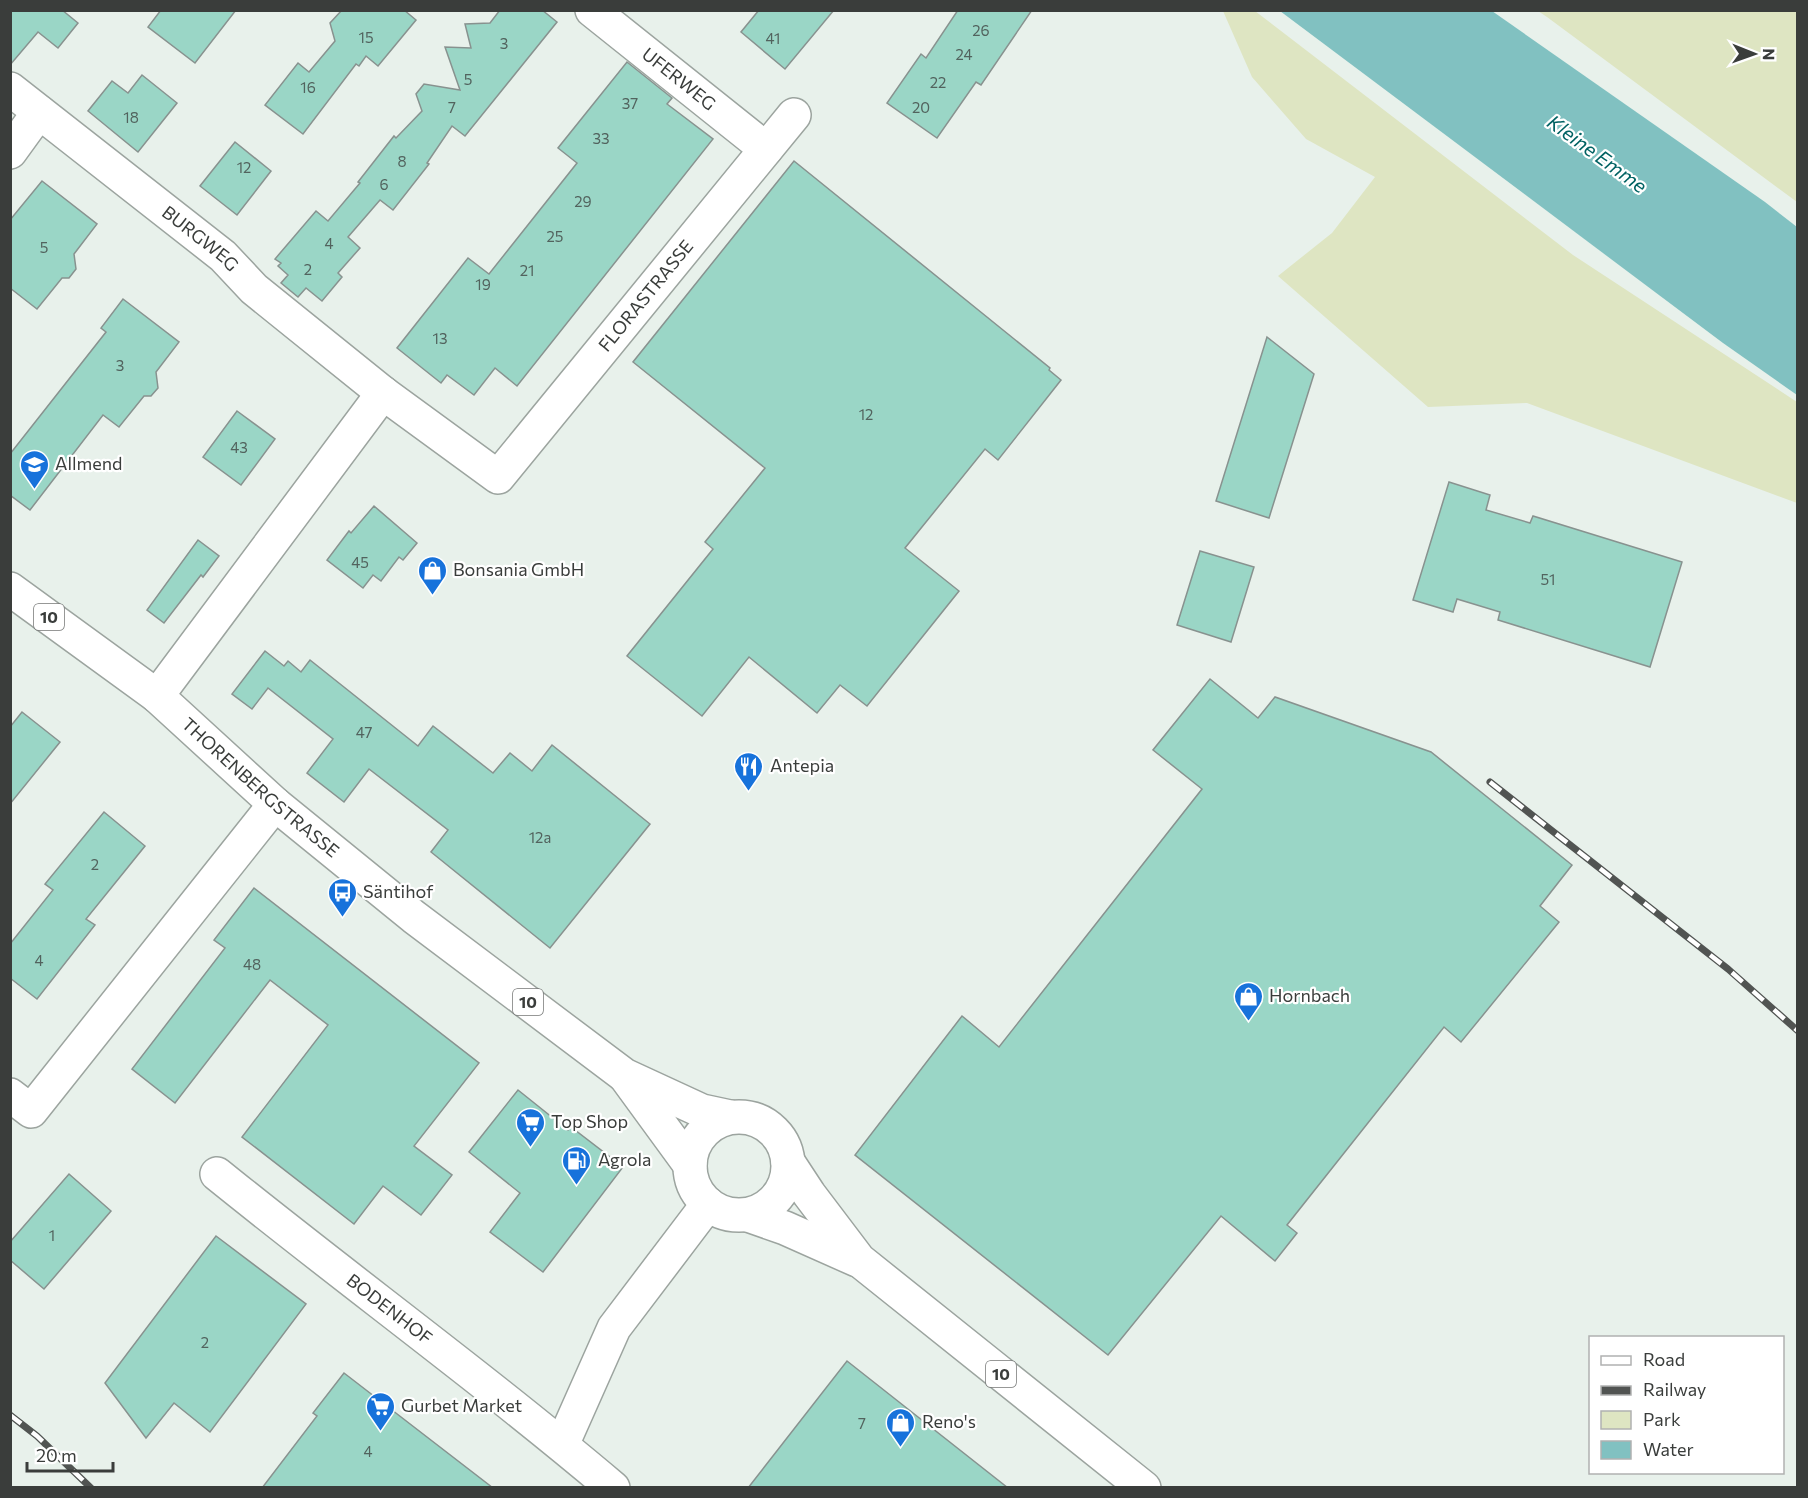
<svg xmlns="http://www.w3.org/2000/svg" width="1808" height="1498" font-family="Commissioner,sans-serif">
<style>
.green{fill:#dee5c2}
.water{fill:#81c1c1}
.building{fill:#9ad6c6;stroke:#88928f;stroke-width:1.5}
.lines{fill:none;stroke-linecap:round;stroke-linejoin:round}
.minor-casing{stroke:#9ca49f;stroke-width:36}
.major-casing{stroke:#9ca49f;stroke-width:36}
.minor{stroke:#fff;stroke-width:33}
.major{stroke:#fff;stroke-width:33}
.rail-casing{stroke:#515452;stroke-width:7}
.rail{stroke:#fff;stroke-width:4.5;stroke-dasharray:14;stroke-linecap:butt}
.labels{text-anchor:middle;stroke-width:4.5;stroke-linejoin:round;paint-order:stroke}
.number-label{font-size:15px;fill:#52635e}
.shield{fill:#fff;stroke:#757776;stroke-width:1.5}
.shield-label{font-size:16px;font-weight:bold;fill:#3a3d3b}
.street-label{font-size:18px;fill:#3a3d3b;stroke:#fff}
.poi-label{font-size:18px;fill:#3a3d3b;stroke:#fff;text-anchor:start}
.water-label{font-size:20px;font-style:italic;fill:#016263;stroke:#fff}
</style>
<rect width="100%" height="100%" fill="#e8f1eb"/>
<g class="green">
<polygon points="1223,11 1255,11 1573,255 1797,402 1797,503 1527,403 1428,407 1278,276 1332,233 1375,177 1306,139 1252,77"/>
<polygon points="1538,11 1797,11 1797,202 1547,17"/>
</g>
<polygon class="water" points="1280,11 1492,11 1765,202 1797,227 1797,395 1723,343"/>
<g class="building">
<polygon points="10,10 62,10 78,23 58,48 38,32 10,65"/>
<polygon points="161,10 236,10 195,63 148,27"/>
<polygon points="342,10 404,10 416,20 378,66 366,56 359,66 356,64 303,134 265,105 298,63 309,72 335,41 330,23"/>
<polygon points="500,10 542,10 557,22 465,136 452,126 427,163 429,164 393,210 380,200 348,237 360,248 338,273 342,277 322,301 306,288 298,297 281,283 288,275 278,266 281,263 275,259 316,211 328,221 360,183 358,182 394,136 396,138 422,111 416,94 424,84 460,90 445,47 471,48 465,24 490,23"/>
<polygon points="759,10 834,10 785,69 741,32"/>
<polygon points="958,10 1032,10 981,85 976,82 937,138 887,103 921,54 926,58"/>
<polygon points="627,62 672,98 667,104 713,139 517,386 495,368 474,395 447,375 441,383 397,348 468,258 489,274 512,245 577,163 558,148"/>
<polygon points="142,75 177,103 138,152 88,111 112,81 128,93"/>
<polygon points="235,142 271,171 237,215 200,186"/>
<polygon points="794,161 1050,368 1049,370 1061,380 998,460 985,449 905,548 959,591 867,706 840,685 817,713 749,657 702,716 627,656 713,549 705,542 765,468 633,362"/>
<polygon points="42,181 97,224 74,254 76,269 69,278 62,278 37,309 10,288 10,220"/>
<polygon points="123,299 179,342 156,372 158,388 151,396 144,396 119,427 103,415 30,510 10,495 10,454 106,332 101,328"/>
<polygon points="1267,337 1314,374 1269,518 1216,501"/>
<polygon points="237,411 275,439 241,485 203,457"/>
<polygon points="1449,482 1490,495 1486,510 1530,523 1533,516 1682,562 1650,667 1498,620 1500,612 1457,599 1453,612 1413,600"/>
<polygon points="374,506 417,543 403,560 399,557 381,581 373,575 363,588 327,560 349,531 351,533"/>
<polygon points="198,540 219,556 203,577 201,575 164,623 147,610"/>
<polygon points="1200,551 1254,567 1231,642 1177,625"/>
<polygon points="265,651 284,666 288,661 301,672 310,660 418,746 433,726 493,773 510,753 532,771 552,745 650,824 550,948 431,852 448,830 369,769 344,802 307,773 333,739 268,688 252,709 232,694"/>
<polygon points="1210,679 1258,718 1275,697 1431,752 1572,865 1540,906 1559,922 1461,1042 1444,1027 1287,1225 1297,1233 1275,1261 1221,1216 1108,1355 855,1155 962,1016 999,1047 1202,789 1153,750"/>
<polygon points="22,712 60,742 10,804 10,727"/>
<polygon points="104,812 145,846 86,919 95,925 37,999 10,978 10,944 53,890 45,884"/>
<polygon points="254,888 479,1063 414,1146 452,1175 421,1215 383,1186 354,1224 242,1137 328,1025 270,980 175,1103 132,1069 225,948 214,940"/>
<polygon points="518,1090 568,1130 571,1127 623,1167 543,1272 490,1232 520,1193 469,1152"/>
<polygon points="69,1174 111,1211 44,1289 10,1260 10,1242"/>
<polygon points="216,1236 306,1304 210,1432 174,1403 146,1438 105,1383"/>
<polygon points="847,1361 1008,1488 748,1488"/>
<polygon points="344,1373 493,1488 262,1488 317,1416 313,1413"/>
</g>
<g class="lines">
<defs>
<g id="minor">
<path id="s1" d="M592 10 766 149"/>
<path id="s2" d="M10 89 223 256 254 289 383 393 498 477 794 115"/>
<polyline points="10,152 39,112"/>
<polyline points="157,696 383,393"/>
<polyline points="10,1095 31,1111 275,804"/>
<path id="s3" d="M217 1174C348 1280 484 1379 613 1488"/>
<polyline points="562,1445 614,1328 708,1204"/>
</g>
<g id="major">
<path id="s4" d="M10 589 157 696 275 804 414 917 624 1075 702 1111 730 1117"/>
<polyline points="625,1076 690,1165"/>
<circle cx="739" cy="1166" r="49"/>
<polyline points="788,1162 809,1194 859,1260 1144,1488"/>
<polyline points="748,1215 785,1228 857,1260"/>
</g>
</defs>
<use href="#minor" class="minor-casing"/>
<use href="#major" class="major-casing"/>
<use href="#minor" class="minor"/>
<use href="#major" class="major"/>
<defs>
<g id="rail">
<polyline points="1490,782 1728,969 1798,1031"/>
<polyline points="10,1415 37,1436 91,1488"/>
</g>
</defs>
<use href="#rail" class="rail-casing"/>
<use href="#rail" class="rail"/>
</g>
<defs>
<symbol id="school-pin" viewBox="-11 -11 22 30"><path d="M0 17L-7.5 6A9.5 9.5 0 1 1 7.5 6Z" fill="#1772db" stroke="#fff"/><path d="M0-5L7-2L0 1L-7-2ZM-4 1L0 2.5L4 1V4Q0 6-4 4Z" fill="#fff"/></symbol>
<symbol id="shop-pin" viewBox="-11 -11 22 30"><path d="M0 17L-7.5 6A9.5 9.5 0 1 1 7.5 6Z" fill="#1772db" stroke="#fff"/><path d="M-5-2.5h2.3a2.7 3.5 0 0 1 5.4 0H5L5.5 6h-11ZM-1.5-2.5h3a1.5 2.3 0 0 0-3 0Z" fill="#fff"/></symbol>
<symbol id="restaurant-pin" viewBox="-11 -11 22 30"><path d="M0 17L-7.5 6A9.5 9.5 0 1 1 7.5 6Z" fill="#1772db" stroke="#fff"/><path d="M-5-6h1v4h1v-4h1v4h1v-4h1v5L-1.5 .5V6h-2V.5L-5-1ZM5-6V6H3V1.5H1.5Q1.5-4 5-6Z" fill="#fff"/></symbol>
<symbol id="bus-pin" viewBox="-11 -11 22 30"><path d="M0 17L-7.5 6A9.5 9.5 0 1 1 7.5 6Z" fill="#1772db" stroke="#fff"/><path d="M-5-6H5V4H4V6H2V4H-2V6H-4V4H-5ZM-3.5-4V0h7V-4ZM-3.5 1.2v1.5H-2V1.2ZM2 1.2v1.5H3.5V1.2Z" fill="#fff"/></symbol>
<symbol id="supermarket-pin" viewBox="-11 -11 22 30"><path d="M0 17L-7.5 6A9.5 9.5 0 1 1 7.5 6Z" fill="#1772db" stroke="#fff"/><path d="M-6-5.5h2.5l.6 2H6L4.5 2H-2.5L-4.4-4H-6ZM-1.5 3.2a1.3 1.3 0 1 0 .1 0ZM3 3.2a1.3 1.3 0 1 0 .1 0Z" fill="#fff"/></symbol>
<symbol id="fuel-pin" viewBox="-11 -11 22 30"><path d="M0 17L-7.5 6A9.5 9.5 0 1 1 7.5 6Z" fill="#1772db" stroke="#fff"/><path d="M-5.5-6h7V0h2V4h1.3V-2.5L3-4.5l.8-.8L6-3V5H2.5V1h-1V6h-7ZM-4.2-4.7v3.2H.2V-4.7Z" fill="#fff"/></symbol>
</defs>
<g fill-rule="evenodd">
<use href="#school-pin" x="18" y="448" width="33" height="45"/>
<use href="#shop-pin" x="416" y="554" width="33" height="45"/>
<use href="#restaurant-pin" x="732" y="750" width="33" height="45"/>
<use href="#bus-pin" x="326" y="876" width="33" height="45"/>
<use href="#shop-pin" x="1232" y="980" width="33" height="45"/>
<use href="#supermarket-pin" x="514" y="1106" width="33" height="45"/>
<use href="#fuel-pin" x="560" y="1144" width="33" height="45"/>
<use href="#supermarket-pin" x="364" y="1390" width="33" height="45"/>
<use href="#shop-pin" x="884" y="1406" width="33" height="45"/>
</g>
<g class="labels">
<g class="number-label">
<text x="981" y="36">26</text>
<text x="366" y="43">15</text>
<text x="773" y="44">41</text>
<text x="504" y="49">3</text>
<text x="964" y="60">24</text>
<text x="468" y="85">5</text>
<text x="938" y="88">22</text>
<text x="308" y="93">16</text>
<text x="630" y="109">37</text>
<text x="452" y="113">7</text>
<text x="921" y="113">20</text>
<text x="131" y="123">18</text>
<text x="601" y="144">33</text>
<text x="402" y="167">8</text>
<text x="244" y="173">12</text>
<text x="384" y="190">6</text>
<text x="583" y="207">29</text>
<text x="555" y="242">25</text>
<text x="329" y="249">4</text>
<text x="44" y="253">5</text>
<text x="308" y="275">2</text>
<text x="527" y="276">21</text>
<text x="483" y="290">19</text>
<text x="440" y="344">13</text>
<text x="120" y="371">3</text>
<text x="866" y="420">12</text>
<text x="239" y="453">43</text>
<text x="360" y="568">45</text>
<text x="1548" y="585">51</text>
<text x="364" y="738">47</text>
<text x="540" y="843">12a</text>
<text x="95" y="870">2</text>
<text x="39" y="966">4</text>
<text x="252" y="970">48</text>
<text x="52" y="1241">1</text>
<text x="205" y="1348">2</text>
<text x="862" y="1429">7</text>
<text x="368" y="1457">4</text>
</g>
<g class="shield">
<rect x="34" y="604" width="30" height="26" rx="4.5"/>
<rect x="513" y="989" width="30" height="26" rx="4.5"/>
<rect x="986" y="1361" width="30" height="26" rx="4.5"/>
</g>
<g class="shield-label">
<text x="49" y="623">10</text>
<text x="528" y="1008">10</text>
<text x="1001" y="1380">10</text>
</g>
<g class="street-label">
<text dy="6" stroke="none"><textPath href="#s1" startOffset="111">UFERWEG</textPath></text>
<text dy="6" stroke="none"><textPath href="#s2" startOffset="242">BURGWEG</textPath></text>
<text dy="6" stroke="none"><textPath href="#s2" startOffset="858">FLORASTRASSE</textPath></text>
<text dy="6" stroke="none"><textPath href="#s4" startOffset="320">THORENBERGSTRASSE</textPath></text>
<text dy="6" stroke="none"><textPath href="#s3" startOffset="219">BODENHOF</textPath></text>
</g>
<g class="poi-label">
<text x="55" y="470">Allmend</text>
<text x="453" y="576">Bonsania GmbH</text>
<text x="770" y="772">Antepia</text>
<text x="363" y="898">Säntihof</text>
<text x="1269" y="1002">Hornbach</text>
<text x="551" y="1128">Top Shop</text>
<text x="598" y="1166">Agrola</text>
<text x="401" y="1412">Gurbet Market</text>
<text x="922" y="1428">Reno's</text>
</g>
<g class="water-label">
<text transform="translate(1597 154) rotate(36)" y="7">Kleine Emme</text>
</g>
</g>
<rect width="1808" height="1498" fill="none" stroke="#3a3d3b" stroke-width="24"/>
<rect x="1589" y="1336" width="195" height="138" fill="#ffffff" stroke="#b0b1b1" stroke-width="1.5"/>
<rect x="1601" y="1356" width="30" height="9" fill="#ffffff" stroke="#b0b1b1" stroke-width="1.5"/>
<text x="1643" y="1366" font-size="18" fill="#3a3d3b">Road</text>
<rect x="1601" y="1386" width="30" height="9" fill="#515452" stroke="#b0b1b1" stroke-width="1.5"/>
<text x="1643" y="1396" font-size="18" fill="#3a3d3b">Railway</text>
<rect x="1601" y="1411" width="30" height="18" fill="#dee5c2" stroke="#b0b1b1" stroke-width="1.5"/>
<text x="1643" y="1426" font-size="18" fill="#3a3d3b">Park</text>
<rect x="1601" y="1441" width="30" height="18" fill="#81c1c1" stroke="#b0b1b1" stroke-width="1.5"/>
<text x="1643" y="1456" font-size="18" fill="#3a3d3b">Water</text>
<g transform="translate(1754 54) rotate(91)" stroke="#ffffff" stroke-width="4.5" paint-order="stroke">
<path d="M0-4.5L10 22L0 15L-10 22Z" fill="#3a3d3b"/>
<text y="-9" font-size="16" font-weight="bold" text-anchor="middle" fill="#3a3d3b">N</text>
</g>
<path d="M27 1462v9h86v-9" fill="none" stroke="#3a3d3b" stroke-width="3"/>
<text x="36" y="1462" font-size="18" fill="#3a3d3b" stroke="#ffffff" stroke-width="4.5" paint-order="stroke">20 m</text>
</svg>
